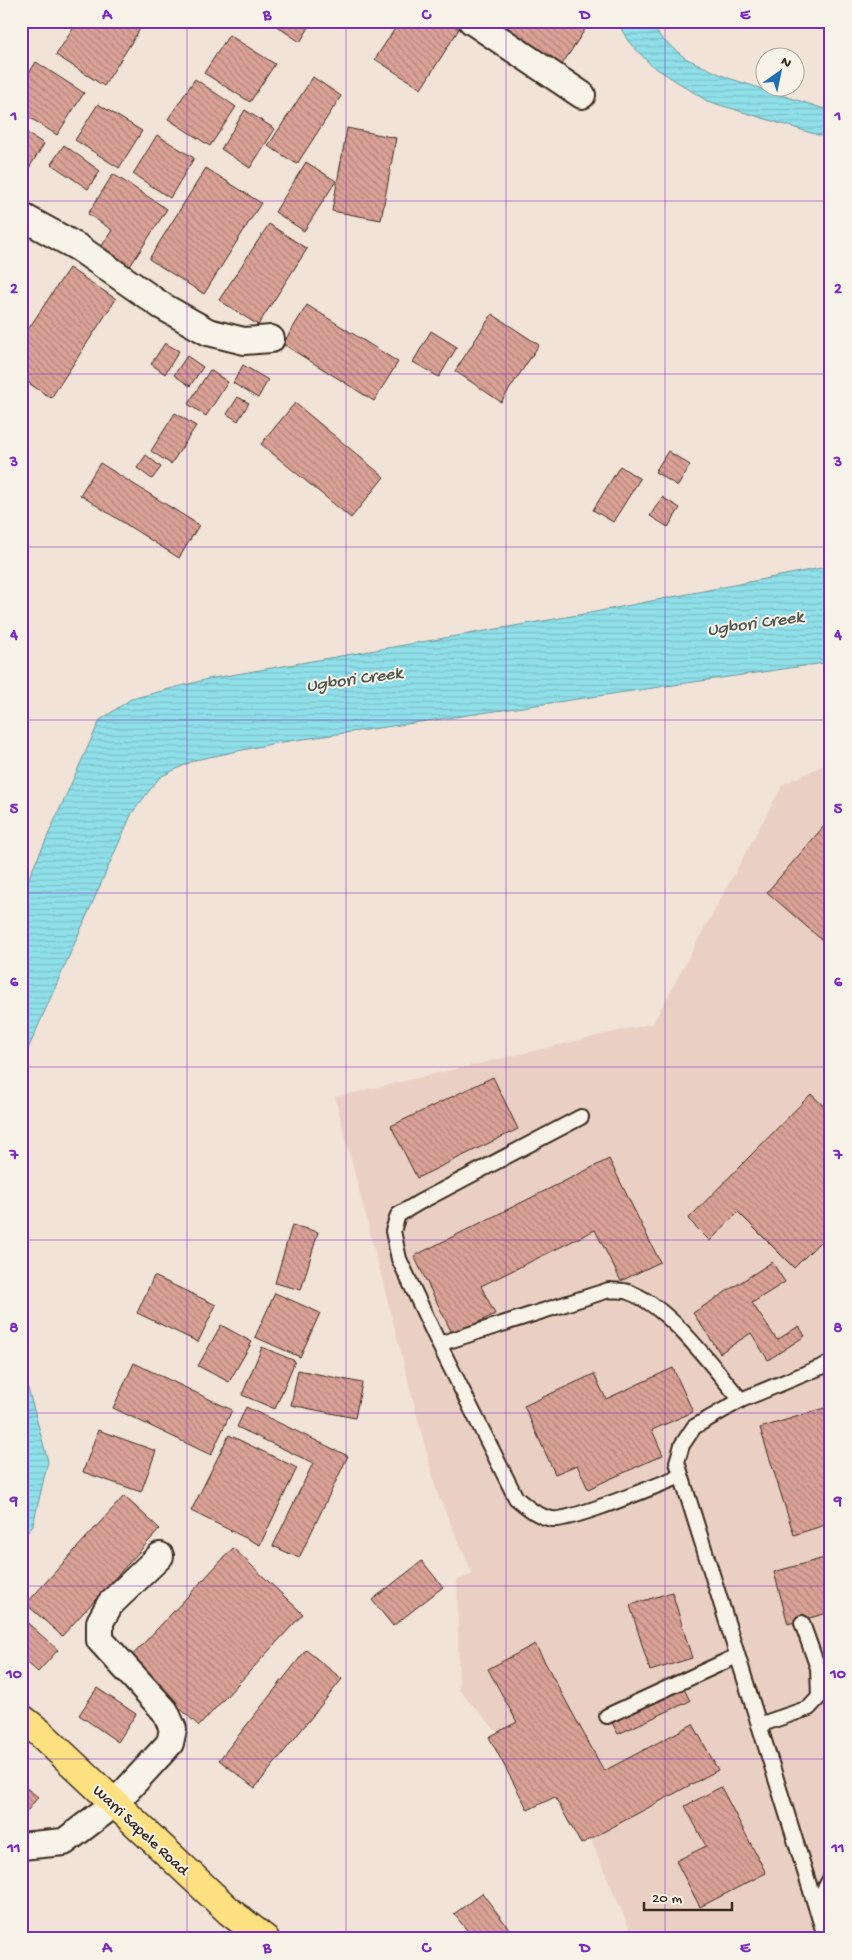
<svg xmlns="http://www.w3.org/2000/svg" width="852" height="1960" font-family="'Gochi Hand',sans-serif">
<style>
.built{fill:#ead0c4}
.water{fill:url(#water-rules);stroke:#6d9798}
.building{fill:url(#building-back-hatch);stroke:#3b2a1e}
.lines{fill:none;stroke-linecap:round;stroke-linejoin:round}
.lane-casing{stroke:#3b2a1e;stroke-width:18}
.street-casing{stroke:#3b2a1e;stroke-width:30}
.primary-casing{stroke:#3b2a1e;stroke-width:31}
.lane{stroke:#f7f3e8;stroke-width:14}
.street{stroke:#f7f3e8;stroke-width:26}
.primary{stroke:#fde080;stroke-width:28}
.grid{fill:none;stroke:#7b2cbf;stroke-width:1;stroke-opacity:0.55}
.labels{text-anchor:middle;stroke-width:4;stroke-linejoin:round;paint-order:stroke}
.street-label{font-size:16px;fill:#3b2a1e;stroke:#f7f3e8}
.water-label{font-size:18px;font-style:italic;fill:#505851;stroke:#f7f3e8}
.neatline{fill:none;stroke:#7b2cbf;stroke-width:2}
.grid-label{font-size:16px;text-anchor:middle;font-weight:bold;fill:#7b2cbf}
</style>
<defs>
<pattern id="water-rules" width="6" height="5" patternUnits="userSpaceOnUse" patternTransform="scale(1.25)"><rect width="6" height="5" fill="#8fe0ea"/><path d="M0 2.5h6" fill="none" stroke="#7cc0c8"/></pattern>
<pattern id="building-back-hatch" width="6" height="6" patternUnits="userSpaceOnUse" patternTransform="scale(1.25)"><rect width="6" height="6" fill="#dba297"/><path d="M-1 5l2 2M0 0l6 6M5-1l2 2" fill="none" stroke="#b3847b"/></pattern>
</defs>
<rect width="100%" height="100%" fill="#f1e3d8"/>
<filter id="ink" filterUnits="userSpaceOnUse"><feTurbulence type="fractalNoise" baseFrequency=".02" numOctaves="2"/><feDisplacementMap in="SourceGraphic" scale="10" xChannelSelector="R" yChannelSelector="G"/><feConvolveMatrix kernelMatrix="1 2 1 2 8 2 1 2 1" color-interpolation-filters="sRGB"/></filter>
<g filter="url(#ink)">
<polygon class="built" points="831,762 831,1934 816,1937 816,1939 634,1939 586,1829 459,1690 457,1580 473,1574 437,1493 335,1097 653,1023 783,784"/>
<g class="water">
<polygon points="617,21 649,21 662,39 685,58 728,78 831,111 831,139 707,101 651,65 628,41"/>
<polygon points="831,566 831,662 276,743 195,760 160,777 132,813 21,1065 21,895 100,720 131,699 208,679 595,612"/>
<polygon points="21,1363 48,1461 33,1525 21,1541"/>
</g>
<g class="building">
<polygon points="78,21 145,21 104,86 56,55"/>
<polygon points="269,21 313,21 300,42"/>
<polygon points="400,21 447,21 459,29 421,89 375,59"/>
<polygon points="492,21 575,21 586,28 561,66"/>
<polygon points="229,35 275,64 250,102 204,73"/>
<polygon points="36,62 84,93 57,135 21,112 21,86"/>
<polygon points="313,77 341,96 297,164 268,146"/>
<polygon points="195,79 236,107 210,146 168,119"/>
<polygon points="98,104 142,131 119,168 75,140"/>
<polygon points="245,110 275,129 250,168 221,149"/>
<polygon points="347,128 396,138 381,220 332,211"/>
<polygon points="21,129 44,144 22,179 21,179"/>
<polygon points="157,135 194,158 170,198 133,174"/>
<polygon points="64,145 100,171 88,189 51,164"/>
<polygon points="306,162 336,181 304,231 275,212"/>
<polygon points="206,168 261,203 204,294 149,259"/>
<polygon points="113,174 167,209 127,271 98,252 112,230 88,214"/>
<polygon points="269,224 307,249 258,325 219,300"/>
<polygon points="69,268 116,299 51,398 21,378 21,340"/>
<polygon points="307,305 398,362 374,401 283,344"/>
<polygon points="492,314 539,345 501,402 455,371"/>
<polygon points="431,331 457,347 439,377 413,362"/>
<polygon points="165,343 179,351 165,374 151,364"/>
<polygon points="187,356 203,367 190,386 174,375"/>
<polygon points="243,365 268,380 258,398 233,383"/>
<polygon points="210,370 228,382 206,416 188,404"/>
<polygon points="238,397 249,403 238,421 227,414"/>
<polygon points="295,403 384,477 351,518 261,444"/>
<polygon points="175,413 196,426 171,464 151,451"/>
<polygon points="668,451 690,465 678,486 655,472"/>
<polygon points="146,455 161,467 152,479 137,468"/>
<polygon points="100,463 199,525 179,558 80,495"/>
<polygon points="620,466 640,479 613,522 593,510"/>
<polygon points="662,497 680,508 668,527 650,516"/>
<polygon points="825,825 831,830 831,948 767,892"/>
<polygon points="493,1077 518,1129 417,1178 391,1126"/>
<polygon points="811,1094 831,1113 831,1139 823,1147 831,1155 831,1231 794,1268 738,1212 710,1241 688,1219"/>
<polygon points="609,1159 660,1262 621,1281 595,1230 481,1286 495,1314 453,1335 414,1256"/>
<polygon points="292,1225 318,1232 301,1290 275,1283"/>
<polygon points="772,1262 785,1282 752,1303 777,1340 799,1326 805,1336 768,1360 751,1333 720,1353 693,1313"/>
<polygon points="154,1276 216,1305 198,1342 137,1313"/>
<polygon points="275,1293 320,1313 300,1357 255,1337"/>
<polygon points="221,1325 252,1342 229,1382 198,1366"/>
<polygon points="262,1347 295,1361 275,1409 242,1395"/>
<polygon points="134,1363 232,1410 211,1455 113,1408"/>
<polygon points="673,1368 693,1412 652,1430 663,1455 588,1489 577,1465 555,1474 524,1406 594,1374 606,1399"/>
<polygon points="298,1370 362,1383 355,1418 291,1405"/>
<polygon points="831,1406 831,1523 794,1535 760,1428"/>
<polygon points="246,1407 348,1456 299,1558 273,1546 313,1463 237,1427"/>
<polygon points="98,1430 156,1451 141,1492 83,1472"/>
<polygon points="229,1435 297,1468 260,1545 191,1511"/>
<polygon points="124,1496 160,1529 62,1636 26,1604"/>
<polygon points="233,1548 303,1614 199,1726 128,1660"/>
<polygon points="824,1558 831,1582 831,1612 788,1624 774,1572"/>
<polygon points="422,1561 443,1587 393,1626 372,1600"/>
<polygon points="672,1592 692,1658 650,1671 630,1605"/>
<polygon points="21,1617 58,1650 38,1672 21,1657"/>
<polygon points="535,1644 604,1771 693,1724 718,1770 581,1844 555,1797 528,1810 489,1737 517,1722 488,1669"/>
<polygon points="306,1650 342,1679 255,1788 219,1760"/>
<polygon points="831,1651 831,1677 824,1653"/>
<polygon points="683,1687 690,1701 618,1734 611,1721"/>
<polygon points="97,1688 136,1714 118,1742 79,1715"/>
<polygon points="21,1784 38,1797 21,1819"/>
<polygon points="721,1787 766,1873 700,1907 676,1861 706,1846 685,1806"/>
<polygon points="482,1893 517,1939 474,1939 454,1914"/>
</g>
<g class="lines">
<defs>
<g id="lane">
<path d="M581 1117 418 1203 398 1215 393 1231 399 1259 439 1344 516 1498C528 1508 537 1516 552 1519 569 1522 660 1484 681 1476"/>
<path d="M439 1344 609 1290C615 1291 623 1290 628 1292 669 1305 713 1368 741 1400"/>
<polyline points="607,1716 737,1656"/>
<polyline points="759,1725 809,1708 819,1697 818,1668 802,1623"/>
<polyline points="816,1905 831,1877"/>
<polyline points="826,1939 677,1462 682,1445 694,1427 741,1400 831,1363"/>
</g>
<g id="street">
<polyline points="472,21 582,95"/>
<polyline points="21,216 79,248 162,306 208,332 244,341 271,339"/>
<polyline points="21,1846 64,1842 114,1804 170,1743 173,1729 165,1711 100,1640 100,1622 110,1604 160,1556"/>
</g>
<polyline id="primary" points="21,1718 39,1732 230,1912 265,1939"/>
</defs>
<use href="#lane" class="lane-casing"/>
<use href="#street" class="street-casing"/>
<use href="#primary" class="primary-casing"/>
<use href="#lane" class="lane"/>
<use href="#street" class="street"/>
<use href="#primary" class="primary"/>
</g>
</g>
<path class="grid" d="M187 21V1939M346 21V1939M506 21V1939M665 21V1939M21 201H831M21 374H831M21 547H831M21 720H831M21 893H831M21 1067H831M21 1240H831M21 1413H831M21 1586H831M21 1759H831"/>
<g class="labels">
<g class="street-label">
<text transform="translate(142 1829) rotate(43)" y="6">Warri Sapele Road</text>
</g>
<g class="water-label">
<text transform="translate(755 622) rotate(-8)" y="6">Ugbori Creek</text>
<text transform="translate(354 678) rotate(-8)" y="6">Ugbori Creek</text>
</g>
</g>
<rect width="852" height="1960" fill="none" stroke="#f7f3e8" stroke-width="55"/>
<g transform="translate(780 72) rotate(33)"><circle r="24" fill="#f7f3e8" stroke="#aca397"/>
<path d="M0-4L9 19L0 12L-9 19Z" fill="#1f6fb2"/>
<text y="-8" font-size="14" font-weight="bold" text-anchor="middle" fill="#3b2a1e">N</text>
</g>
<path d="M644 1902v8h88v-8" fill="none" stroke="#3b2a1e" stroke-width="2.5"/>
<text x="652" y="1902" font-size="15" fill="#3b2a1e" stroke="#f7f3e8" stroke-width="4" paint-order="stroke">20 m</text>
<rect x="28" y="28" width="796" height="1904" class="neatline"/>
<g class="grid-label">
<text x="107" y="19">A</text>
<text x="267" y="19">B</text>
<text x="426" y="19">C</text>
<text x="585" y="19">D</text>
<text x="745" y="19">E</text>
<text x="14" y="120">1</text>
<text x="838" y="120">1</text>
<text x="14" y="293">2</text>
<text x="838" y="293">2</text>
<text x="14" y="466">3</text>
<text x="838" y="466">3</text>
<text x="14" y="639">4</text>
<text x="838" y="639">4</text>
<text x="14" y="813">5</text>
<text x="838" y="813">5</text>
<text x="14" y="986">6</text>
<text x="838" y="986">6</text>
<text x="14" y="1159">7</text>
<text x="838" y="1159">7</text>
<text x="14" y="1332">8</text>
<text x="838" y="1332">8</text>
<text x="14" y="1505">9</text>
<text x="838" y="1505">9</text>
<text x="14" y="1678">10</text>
<text x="838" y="1678">10</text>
<text x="14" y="1852">11</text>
<text x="838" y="1852">11</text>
<text x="107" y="1952">A</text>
<text x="267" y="1952">B</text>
<text x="426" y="1952">C</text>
<text x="585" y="1952">D</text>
<text x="745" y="1952">E</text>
</g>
</svg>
